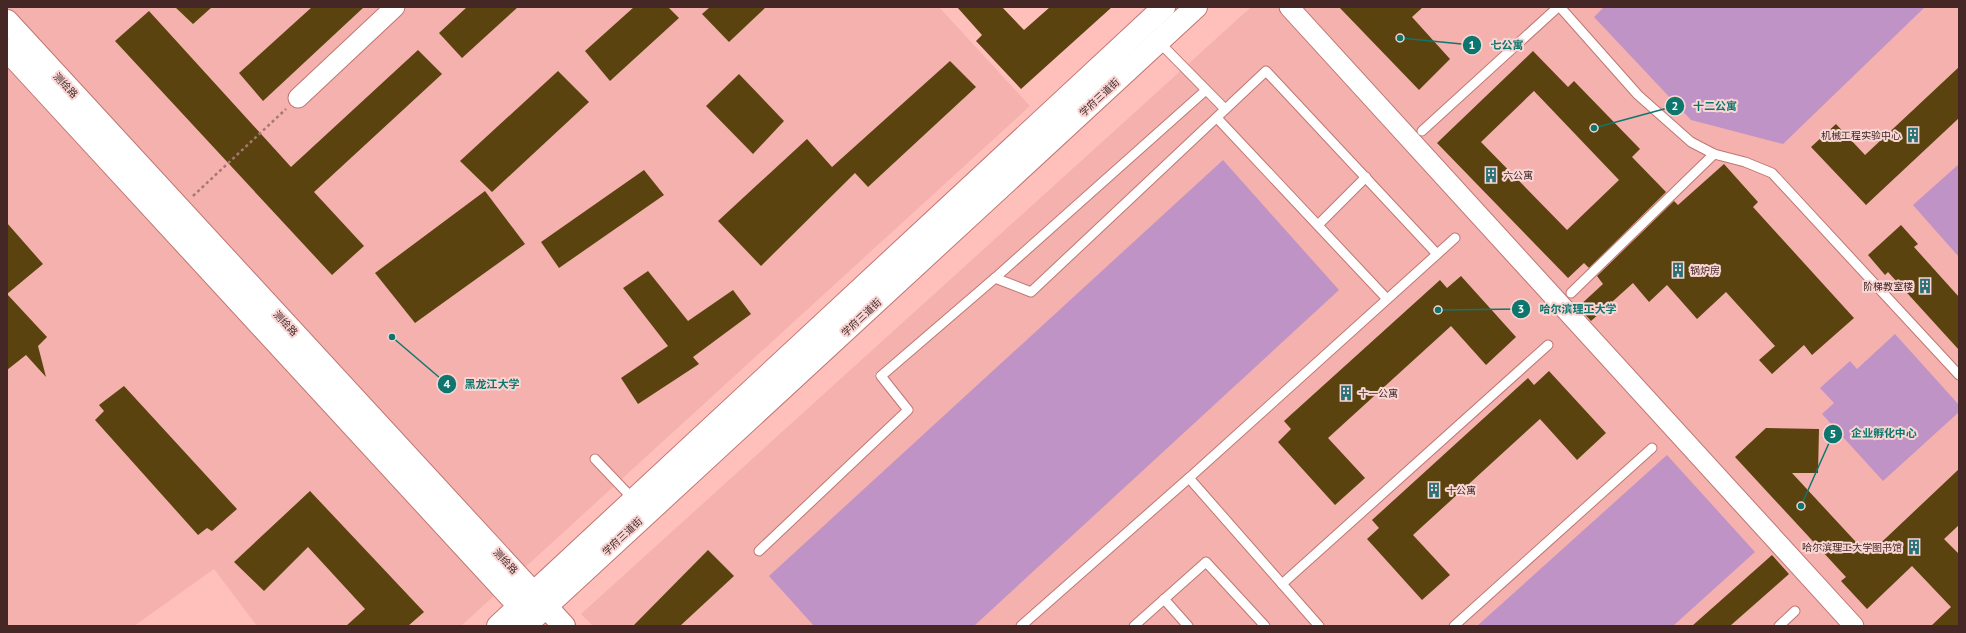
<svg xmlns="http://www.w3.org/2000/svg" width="1966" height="633" font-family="'PT Sans','Noto Sans SC',sans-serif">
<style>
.built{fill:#f5b1ad}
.green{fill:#c093c6}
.building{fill:#5b4310;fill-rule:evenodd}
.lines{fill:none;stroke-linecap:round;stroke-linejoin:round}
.lane-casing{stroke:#bf7773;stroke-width:11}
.street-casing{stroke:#bf7773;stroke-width:21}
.secondary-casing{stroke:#bf7773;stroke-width:24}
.path{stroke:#a67774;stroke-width:2.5;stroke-dasharray:3 3;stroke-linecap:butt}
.lane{stroke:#fff;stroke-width:9}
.street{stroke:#fff;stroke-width:19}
.secondary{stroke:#fff;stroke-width:22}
.labels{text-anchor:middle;stroke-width:4;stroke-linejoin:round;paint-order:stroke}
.street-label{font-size:10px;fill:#452726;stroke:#f7d6d4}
.poi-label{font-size:10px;fill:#452726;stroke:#f7d6d4;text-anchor:start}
.leader{fill:none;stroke:#0f766e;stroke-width:1.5}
.callout-dot{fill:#0f766e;stroke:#f7d6d4;stroke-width:1.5}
.mark-label{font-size:12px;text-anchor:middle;font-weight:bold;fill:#fff}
.callout-label{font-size:11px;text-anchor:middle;font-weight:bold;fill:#0f766e;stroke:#f7d6d4;stroke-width:4;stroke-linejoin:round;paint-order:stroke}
</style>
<rect width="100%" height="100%" fill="#ffc0bc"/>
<g class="built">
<polygon points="7,7 939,7 1030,106 461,626 257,626 214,569 134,626 7,626"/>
<polygon points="1251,7 1959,7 1959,626 593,626 581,614"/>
</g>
<g class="green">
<polygon points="1604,7 1925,7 1783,144 1691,120 1594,17"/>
<polygon points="1223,160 1339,290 974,626 814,626 769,576"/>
<polygon points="1959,164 1959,257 1913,205"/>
<polygon points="1895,334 1959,405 1959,412 1883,481 1822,414 1834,403 1820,388 1850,361 1857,369"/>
<polygon points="1667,455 1755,552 1673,626 1477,626"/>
</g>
<g class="building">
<polygon points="175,7 212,7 193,24"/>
<polygon points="312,7 364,7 263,101 239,73"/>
<polygon points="467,7 518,7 462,58 439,33"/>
<polygon points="634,7 668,7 679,18 610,81 585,51"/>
<polygon points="710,7 766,7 729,42 702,14"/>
<polygon points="957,7 1002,7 1024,30 1050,7 1112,7 1021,89 976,41 982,35"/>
<polygon points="1339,7 1423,7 1412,17 1450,59 1419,90"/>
<polygon points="149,11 291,167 418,50 442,74 314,192 364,246 332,275 115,41"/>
<path d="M1533 51 1568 87 1574 81 1640 149 1632 157 1666 192 1589 268 1584 263 1568 278 1437 143ZM1534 91 1619 180 1567 230 1481 142Z"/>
<polygon points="950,61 976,87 868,187 855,173 761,266 718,221 807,139 832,167"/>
<polygon points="1959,67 1959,118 1866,205 1811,147 1836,124 1865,155"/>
<polygon points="558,71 589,102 492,192 460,161"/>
<polygon points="739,74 784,121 753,154 706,106"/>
<polygon points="1724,164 1758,202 1753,207 1854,318 1812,355 1804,345 1772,374 1759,360 1775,346 1726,292 1697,319 1667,285 1649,302 1633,283 1591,321 1578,307 1603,284 1597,276 1674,201 1678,205"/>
<polygon points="644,170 664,195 559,268 541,242"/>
<polygon points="485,191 525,244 415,323 375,273"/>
<polygon points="7,223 43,264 7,294 47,337 38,346 46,377 26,355 7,370"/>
<polygon points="1901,225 1918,244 1914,247 1959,297 1959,350 1888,272 1885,275 1868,255"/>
<polygon points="648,271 688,321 733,290 751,314 693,357 699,364 638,404 621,378 668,346 623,288"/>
<polygon points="1461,276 1516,337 1486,365 1451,326 1328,438 1365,478 1335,505 1278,442 1291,429 1284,421 1440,280 1447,288"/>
<polygon points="1549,371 1606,433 1577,460 1540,419 1413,535 1450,575 1422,600 1367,539 1379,528 1372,520 1528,378 1534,385"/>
<polygon points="124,386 237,509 212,531 207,528 198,535 95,420 104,411 99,405"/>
<polygon points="1766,428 1819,429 1818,473 1792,473 1868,555 1959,469 1959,525 1944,539 1959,554 1959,626 1931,626 1951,607 1912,566 1867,609 1841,581 1846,577 1735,457"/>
<polygon points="310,491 424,612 408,626 346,626 365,609 308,547 264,591 234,562"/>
<polygon points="708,550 734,576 680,626 633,626"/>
<polygon points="1772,555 1789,574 1730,626 1692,626"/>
</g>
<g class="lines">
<defs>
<g id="lane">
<polyline points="1560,7 1638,95 1691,142 1714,154 1745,162 1772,173 1959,375"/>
<polyline points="1159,42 1225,109"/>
<polyline points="1217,118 1387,299"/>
<polyline points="1422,131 1558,7"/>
<polyline points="1318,225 1366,177"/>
<polyline points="995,278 1206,90"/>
<polyline points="1571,293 1714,154"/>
<polyline points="595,459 634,500"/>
<polyline points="1189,478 1455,238"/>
<polyline points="759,551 908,410 881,376 995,278 1031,292 1266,71 1437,254"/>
<polyline points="1282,584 1548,345"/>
<polyline points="1164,599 1188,626"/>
<polyline points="1021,626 1189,478 1319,626"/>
<polyline points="1134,626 1206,562 1265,626"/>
<polyline points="1454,626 1652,448"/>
<polyline points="1779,626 1795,611"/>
</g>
<g id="street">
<polyline points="1289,7 1854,626"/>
<polyline points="298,98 395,7"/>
</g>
<g id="secondary">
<polyline points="7,21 564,626"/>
<polyline points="7,50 529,617"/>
<polyline points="498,626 1164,7"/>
<polyline points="525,626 1196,7"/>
</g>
</defs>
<use href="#lane" class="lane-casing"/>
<use href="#street" class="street-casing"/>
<use href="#secondary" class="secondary-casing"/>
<polyline class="path" points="193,196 286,109"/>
<use href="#lane" class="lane"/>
<use href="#street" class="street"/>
<use href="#secondary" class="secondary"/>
</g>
<defs>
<symbol id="building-bare" viewBox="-9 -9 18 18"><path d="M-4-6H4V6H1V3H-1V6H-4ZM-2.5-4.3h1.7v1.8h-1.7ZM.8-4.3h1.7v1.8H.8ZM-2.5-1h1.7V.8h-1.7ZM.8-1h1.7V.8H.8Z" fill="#287278" stroke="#f7d6d4" stroke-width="2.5" paint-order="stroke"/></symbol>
</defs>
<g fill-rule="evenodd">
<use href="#building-bare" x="1902" y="124" width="22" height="22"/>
<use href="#building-bare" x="1480" y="164" width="22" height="22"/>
<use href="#building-bare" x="1667" y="259" width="22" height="22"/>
<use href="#building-bare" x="1914" y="275" width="22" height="22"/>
<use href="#building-bare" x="1335" y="382" width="22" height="22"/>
<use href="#building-bare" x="1423" y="479" width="22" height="22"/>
<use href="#building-bare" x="1903" y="536" width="22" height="22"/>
</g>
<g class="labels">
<g class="street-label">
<text transform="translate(66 85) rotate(47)" y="4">测绘路</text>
<text transform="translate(1099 97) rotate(-43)" y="4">学府三道街</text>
<text transform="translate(861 317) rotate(-43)" y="4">学府三道街</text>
<text transform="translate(286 323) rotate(47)" y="4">测绘路</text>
<text transform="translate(622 536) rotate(-43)" y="4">学府三道街</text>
<text transform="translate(506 561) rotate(47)" y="4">测绘路</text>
</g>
<g class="poi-label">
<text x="1901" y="139" text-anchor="end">机械工程实验中心</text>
<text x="1503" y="179">六公寓</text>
<text x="1690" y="274">锅炉房</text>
<text x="1913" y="290" text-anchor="end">阶梯教室楼</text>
<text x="1358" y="397">十一公寓</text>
<text x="1446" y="494">十公寓</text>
<text x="1902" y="551" text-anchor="end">哈尔滨理工大学图书馆</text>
</g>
</g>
<path class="leader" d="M1400 38L1472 45M1594 128L1675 106M1438 310L1521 309M392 337L447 384M1801 506L1833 434"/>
<g class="callout-dot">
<circle cx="1400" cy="38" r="4"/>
<circle cx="1594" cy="128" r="4"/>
<circle cx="1438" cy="310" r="4"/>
<circle cx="392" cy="337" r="4"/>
<circle cx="1801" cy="506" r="4"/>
<circle cx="1472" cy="45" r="10"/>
<circle cx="1675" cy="106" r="10"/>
<circle cx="1521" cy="309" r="10"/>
<circle cx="447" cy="384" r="10"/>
<circle cx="1833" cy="434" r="10"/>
</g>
<g class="mark-label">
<text x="1472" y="49">1</text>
<text x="1675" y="110">2</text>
<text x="1521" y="313">3</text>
<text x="447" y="388">4</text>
<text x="1833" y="438">5</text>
</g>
<g class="callout-label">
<text x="1507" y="49">七公寓</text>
<text x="1715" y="110">十二公寓</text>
<text x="1578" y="313">哈尔滨理工大学</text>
<text x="492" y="388">黑龙江大学</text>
<text x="1884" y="437">企业孵化中心</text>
</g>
<rect width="1966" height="633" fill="none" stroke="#452726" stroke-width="16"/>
</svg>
